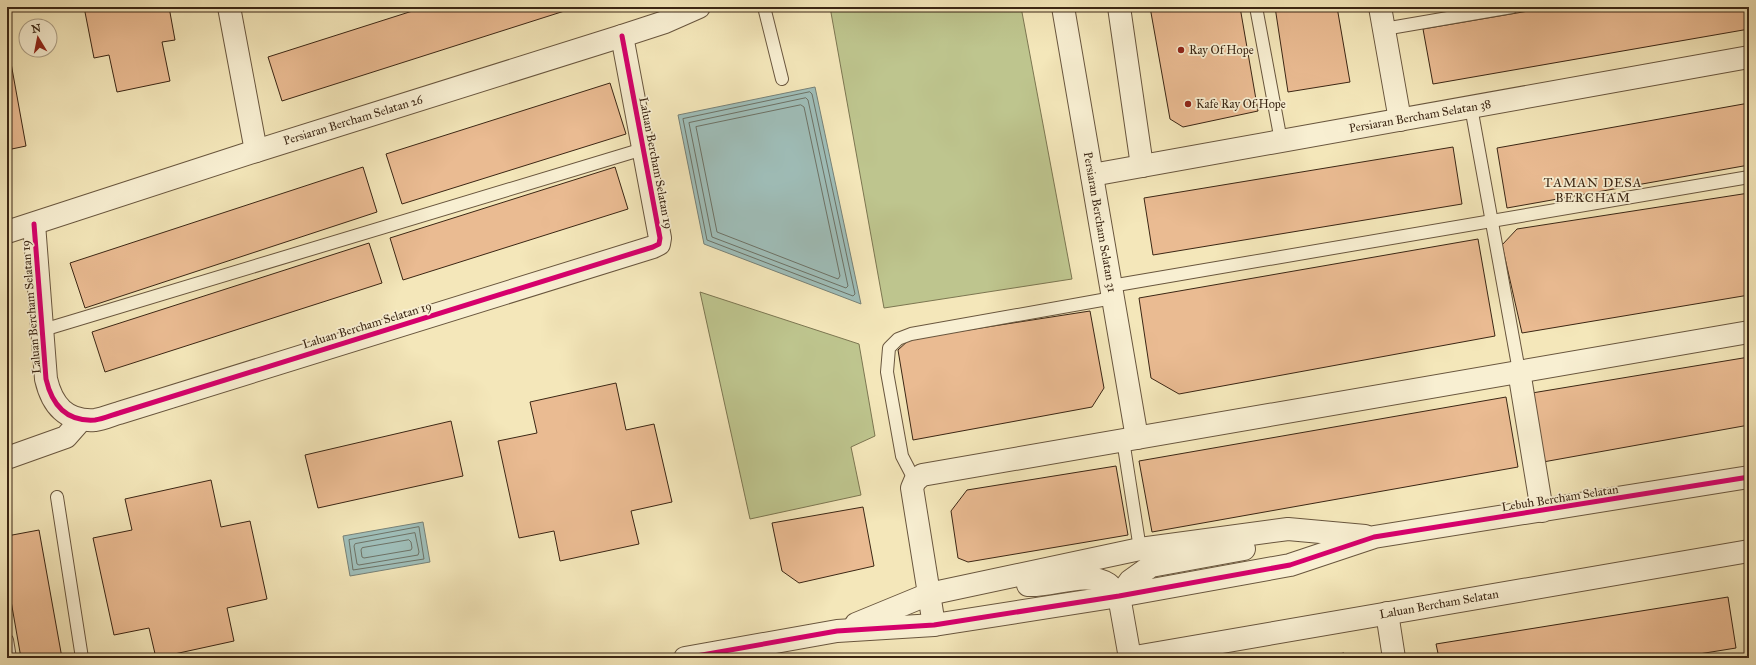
<svg xmlns="http://www.w3.org/2000/svg" width="1756" height="665" font-family="'IM FELL Great Primer',serif">
<style>
.green{fill:#bec58e;stroke:#7c7651}
.water{fill:#9fbeb9;stroke:#778177}
.lines{fill:none;stroke-linecap:round;stroke-linejoin:round}
.shore{stroke:#6d7266;stroke-width:1}
.building{fill:#eabb92;stroke:#3b2614}
.service-casing{stroke:#69563e;stroke-width:14}
.minor-casing{stroke:#69563e;stroke-width:24}
.tertiary-casing{stroke:#69563e;stroke-width:24}
.service{stroke:#f8efd2;stroke-width:12}
.minor{stroke:#f8efd2;stroke-width:22}
.tertiary{stroke:#f8efd2;stroke-width:22}
.cycleway-casing{stroke:#f8efd2;stroke-width:8}
.cycleway{stroke:#d6006c;stroke-width:5}
.poi-dot{fill:#8f2418;stroke:#f8efd2;stroke-width:1.5}
.labels{text-anchor:middle;stroke-width:3.5;stroke-linejoin:round;paint-order:stroke}
.poi-label{font-size:12px;fill:#3b2614;stroke:#f8efd2;text-anchor:start}
.street-label{font-size:12px;fill:#3b2614;stroke:#f8efd2}
.neighbourhood-label{font-size:13px;letter-spacing:1px;fill:#3b2614;stroke:#f8efd2}
</style>
<rect width="100%" height="100%" fill="#f4e7ba"/>
<filter id="stains"><feTurbulence type="fractalNoise" baseFrequency=".005" numOctaves="4"/><feColorMatrix values="0 0 0 0 .2 0 0 0 0 .09 0 0 0 0 .02 0 0 0 .5 -.17"/></filter>
<radialGradient id="worn" r=".72"><stop offset=".6" stop-color="#630" stop-opacity="0"/><stop offset="1" stop-color="#630" stop-opacity=".3"/></radialGradient>
<g class="green">
<polygon points="830,7 1021,7 1072,279 884,308"/>
<polygon points="700,292 859,344 875,436 851,447 861,495 750,519"/>
</g>
<g class="water">
<polygon points="815,87 861,304 704,244 678,115"/>
<polygon points="423,522 430,562 350,576 343,536"/>
</g>
<g class="lines">
<g class="shore">
<polygon points="810,92 812,94 855,294 853,296 707,240 683,119"/>
<polygon points="806,98 808,100 848,286 846,288 712,237 689,123"/>
<polygon points="801,105 804,107 840,276 838,279 717,232 696,127"/>
<polygon points="419,527 424,559 353,570 349,540"/>
<polygon points="415,533 419,552 418,555 359,565 357,564 354,546 355,544"/>
<polygon points="409,540 411,542 412,548 411,550 364,558 362,557 361,550 362,548"/>
</g>
</g>
<g class="building">
<polygon points="84,7 169,7 175,40 162,42 170,81 117,92 109,55 94,58"/>
<polygon points="425,7 577,7 282,101 268,57"/>
<polygon points="1150,7 1240,7 1258,111 1183,127 1170,119"/>
<polygon points="1275,7 1337,7 1350,82 1288,92"/>
<polygon points="1552,7 1749,7 1749,29 1433,84 1423,29"/>
<polygon points="7,41 26,146 7,150"/>
<polygon points="610,83 626,134 402,204 386,154"/>
<polygon points="1749,103 1749,165 1507,208 1497,148"/>
<polygon points="1453,147 1462,204 1153,255 1144,198"/>
<polygon points="363,167 377,212 85,308 70,263"/>
<polygon points="615,167 628,209 403,280 390,238"/>
<polygon points="1749,193 1749,295 1522,333 1502,245 1517,229"/>
<polygon points="1478,239 1495,336 1179,394 1151,378 1139,298"/>
<polygon points="369,243 382,283 105,372 92,332"/>
<polygon points="1090,311 1104,388 1092,407 913,440 898,350 910,339"/>
<polygon points="1749,357 1749,425 1543,462 1532,393"/>
<polygon points="616,383 626,430 654,424 672,502 631,511 639,544 560,561 554,531 519,538 498,441 537,433 530,402"/>
<polygon points="1506,397 1518,467 1152,532 1139,461"/>
<polygon points="451,421 463,476 318,508 305,455"/>
<polygon points="1116,466 1128,535 968,562 958,558 951,511 967,490"/>
<polygon points="211,480 221,527 250,521 267,599 227,608 234,641 156,658 149,628 114,635 93,538 132,530 125,499"/>
<polygon points="863,507 874,566 799,583 782,571 772,523"/>
<polygon points="39,530 62,658 21,658 7,578 7,536"/>
<polygon points="1728,597 1736,648 1674,658 1439,658 1436,644"/>
<polygon points="1344,653 1345,658 1316,658"/>
</g>
<g class="lines">
<defs>
<g id="service">
<polyline points="764,7 782,79"/>
<polyline points="1256,7 1281,141"/>
<polyline points="1384,29 1512,7"/>
<polyline points="1471,107 1519,371"/>
<polyline points="1111,286 1749,177"/>
<polyline points="43,330 643,149"/>
<polyline points="1123,440 1140,549"/>
<polyline points="915,481 902,456 887,372 889,348 898,339 911,334 1113,298"/>
<polyline points="57,497 82,658"/>
<polyline points="7,640 10,658"/>
</g>
<g id="minor">
<polyline points="229,7 256,151"/>
<polyline points="1063,7 1137,438"/>
<polyline points="1119,7 1142,166"/>
<polyline points="1380,7 1400,120"/>
<polyline points="1092,175 1749,57"/>
<path d="M34 224 46 379C52 405 66 422 95 420 103 419 112 415 119 413L653 247 659 244 660 238 622 36"/>
<polyline points="7,232 256,151 622,36 665,22 699,7"/>
<polyline points="1519,371 1542,511"/>
<polyline points="7,458 66,437 81,420"/>
<polyline points="1387,613 1394,658"/>
<polyline points="934,625 912,488 915,481 922,475 1749,332"/>
<polyline points="1129,658 1749,551"/>
</g>
<g id="tertiary">
<path d="M1028 585C1051 587 1086 570 1108 584 1112 587 1115 592 1119 596"/>
<polyline points="1119,596 1130,581 1151,566 1244,549"/>
<polyline points="1119,596 1130,658"/>
<polyline points="856,624 929,594 1140,549 1288,529 1365,536"/>
<polyline points="685,658 837,631 934,625 1119,596 1290,565 1374,537 1749,477"/>
</g>
</defs>
<use href="#service" class="service-casing"/>
<use href="#minor" class="minor-casing"/>
<use href="#tertiary" class="tertiary-casing"/>
<use href="#service" class="service"/>
<use href="#minor" class="minor"/>
<use href="#tertiary" class="tertiary"/>
<defs>
<g id="cycleway">
<path d="M34 224 46 379C52 405 66 422 95 420 103 419 112 415 119 413L653 247 659 244 660 238 622 36"/>
<polyline points="685,658 837,631 934,625 1119,596 1290,565 1374,537 1749,477"/>
</g>
</defs>
<use href="#cycleway" class="cycleway-casing"/>
<use href="#cycleway" class="cycleway"/>
</g>
<g class="poi-dot">
<circle cx="1181" cy="50" r="4"/>
<circle cx="1188" cy="104" r="4"/>
</g>
<g class="labels">
<g class="poi-label">
<text x="1189" y="54">Ray Of Hope</text>
<text x="1196" y="108">Kafe Ray Of Hope</text>
</g>
<g class="street-label">
<text transform="translate(1420 116) rotate(-10)" y="4">Persiaran Bercham Selatan 38</text>
<text transform="translate(353 120) rotate(-17)" y="4">Persiaran Bercham Selatan 26</text>
<text transform="translate(656 163) rotate(79)" y="4">Laluan Bercham Selatan 19</text>
<text transform="translate(1100 222) rotate(80)" y="4">Persiaran Bercham Selatan 31</text>
<text transform="translate(31 307) rotate(-95)" y="4">Laluan Bercham Selatan 19</text>
<text transform="translate(367 325) rotate(-17)" y="4">Laluan Bercham Selatan 19</text>
<text transform="translate(1560 498) rotate(-9)" y="4">Lebuh Bercham Selatan</text>
<text transform="translate(1439 604) rotate(-10)" y="4">Laluan Bercham Selatan</text>
</g>
<g class="neighbourhood-label">
<text x="1593" y="187">TAMAN DESA<tspan x="1593" dy="15">BERCHAM</tspan></text>
</g>
</g>
<rect width="1756" height="665" fill="none" stroke="#f4e7ba" stroke-width="24"/>
<rect x="8" y="8" width="1740" height="649" fill="none" stroke="#3b2614" stroke-width="2"/>
<rect x="12" y="12" width="1732" height="641" fill="none" stroke="#3b2614"/>
<g transform="translate(38 38) rotate(350)"><circle r="19" fill="#f8efd2" stroke="#ac9f86"/>
<path d="M0-3L7 15L0 10L-7 15Z" fill="#8f2418"/>
<text y="-6" font-size="11" font-weight="bold" text-anchor="middle" fill="#3b2614">N</text>
</g>
<rect width="100%" height="100%" filter="url(#stains)"/>
<rect width="100%" height="100%" fill="url(#worn)"/>
</svg>
